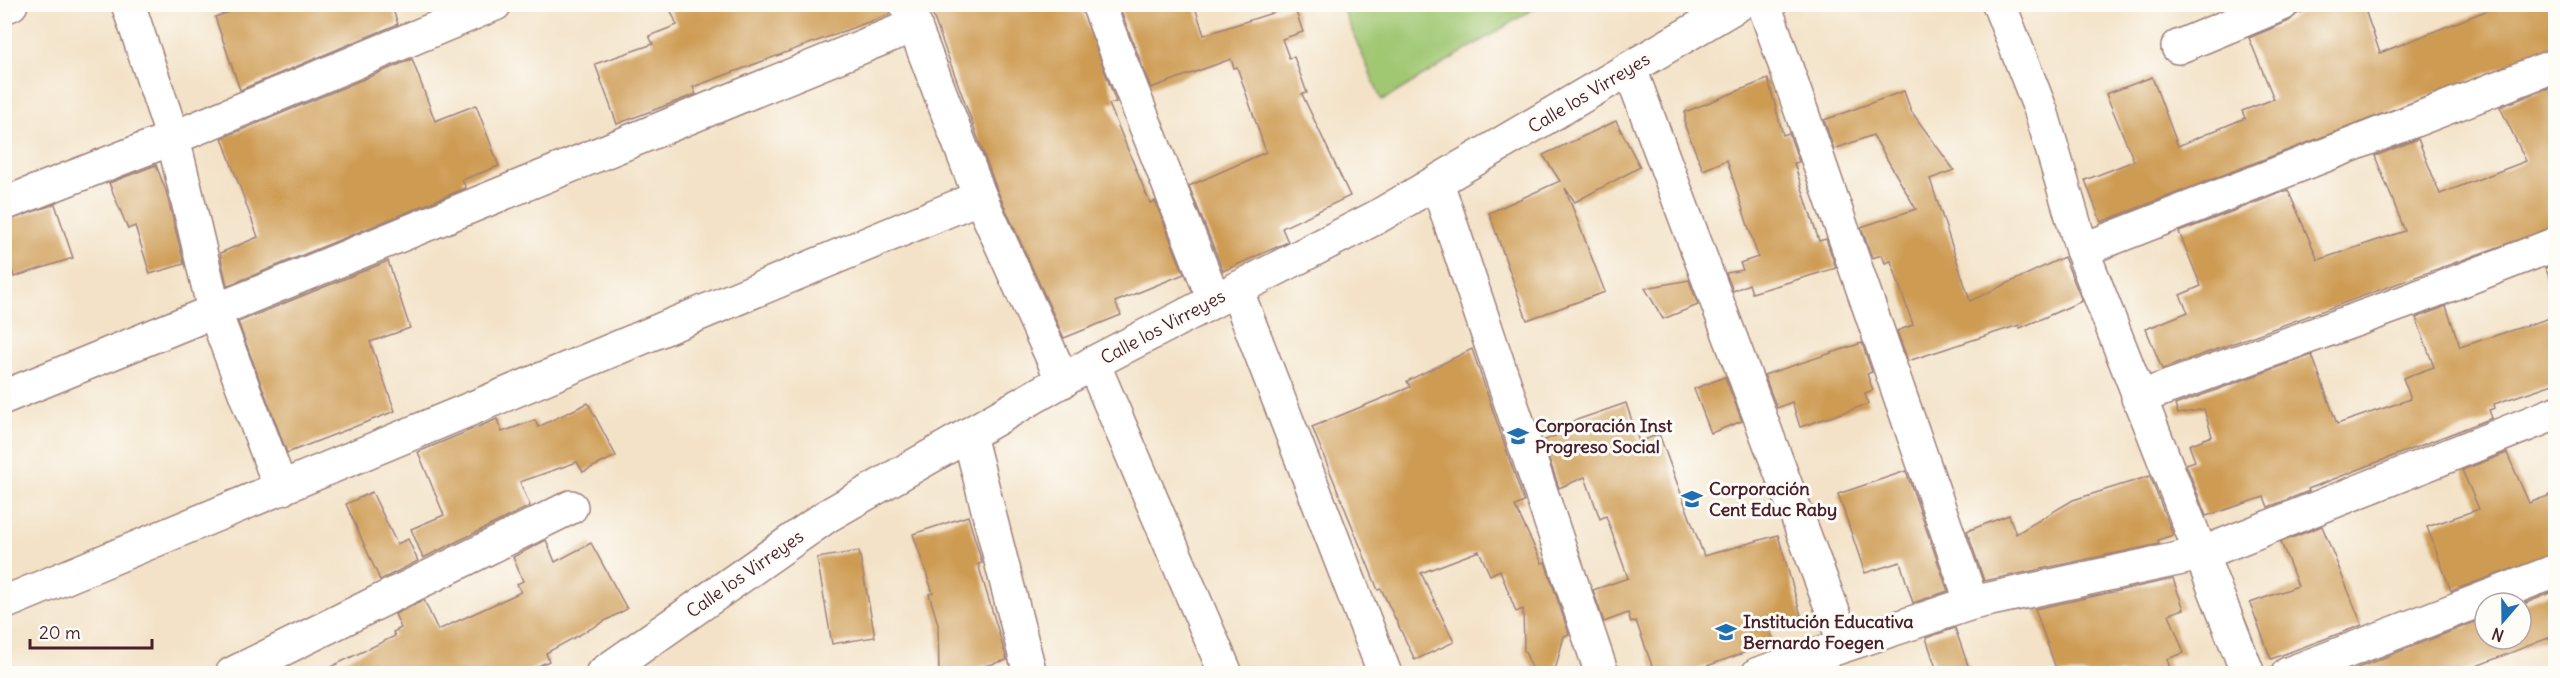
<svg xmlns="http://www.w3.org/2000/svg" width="2560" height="678" font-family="Delius,sans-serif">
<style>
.green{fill:#a0c873;stroke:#75744f;stroke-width:1.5}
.building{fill:#ce9b52}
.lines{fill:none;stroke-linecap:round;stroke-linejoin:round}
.minor-casing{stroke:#9e8079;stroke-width:36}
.minor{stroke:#fff;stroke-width:33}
.labels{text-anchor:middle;stroke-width:6;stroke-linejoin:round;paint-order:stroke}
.street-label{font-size:18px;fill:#4a1f2b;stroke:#fdfcf7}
.poi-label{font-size:18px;font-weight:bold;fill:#4a1f2b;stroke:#fdfcf7;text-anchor:start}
</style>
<rect width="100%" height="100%" fill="#fdfcf7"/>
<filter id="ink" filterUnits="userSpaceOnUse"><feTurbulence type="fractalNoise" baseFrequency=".0167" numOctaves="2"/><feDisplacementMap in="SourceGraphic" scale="12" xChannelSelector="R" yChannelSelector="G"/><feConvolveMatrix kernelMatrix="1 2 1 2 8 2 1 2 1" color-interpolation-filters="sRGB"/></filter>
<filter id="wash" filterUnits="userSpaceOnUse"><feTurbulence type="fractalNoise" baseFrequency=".008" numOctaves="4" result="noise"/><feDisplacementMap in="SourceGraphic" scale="24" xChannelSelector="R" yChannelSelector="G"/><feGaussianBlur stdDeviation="1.35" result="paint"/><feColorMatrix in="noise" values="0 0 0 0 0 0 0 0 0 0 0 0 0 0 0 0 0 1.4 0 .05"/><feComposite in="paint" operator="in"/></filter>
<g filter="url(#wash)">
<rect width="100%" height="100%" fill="#f3e2c7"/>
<polygon class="green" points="1341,5 1540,5 1382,101"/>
<g id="blocks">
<g class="building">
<polygon points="254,4 391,4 398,24 240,90 215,17"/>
<polygon points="668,4 888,4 890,14 693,87 696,94 617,124 595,64 653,44 649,36 677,25"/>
<polygon points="952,4 1080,4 1116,102 1109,104 1150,203 1155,201 1184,274 1115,302 1121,315 1064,338 997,190 932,13"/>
<polygon points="1118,4 1194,4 1204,35 1294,6 1303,32 1282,39 1289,58 1294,57 1307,93 1302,94 1350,196 1282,228 1288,242 1223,271 1189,186 1266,152 1237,67 1234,68 1231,59 1151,88"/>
<polygon points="2325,4 2363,4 2380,53 2503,4 2556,4 2556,47 2101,222 2085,180 2134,161 2106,94 2152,77 2178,146 2245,118 2242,111 2274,99 2249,38 2289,21 2297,14"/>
<polygon points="412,59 435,121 476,105 499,166 462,180 466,188 227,286 220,253 258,237 222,138"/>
<polygon points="1768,79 1783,135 1789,133 1799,162 1794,163 1819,241 1826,239 1836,268 1752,293 1749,284 1733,291 1726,273 1743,270 1740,263 1758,257 1727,160 1703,170 1685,126 1685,112"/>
<polygon points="2556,85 2556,226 2162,369 2146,329 2188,312 2180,295 2201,286 2179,232 2288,190 2318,260 2405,231 2375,156 2418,139 2440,194 2526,161 2500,107"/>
<polygon points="1904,91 1911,111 1954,170 1930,179 1970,301 2064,257 2082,301 2020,328 2019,325 1908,361 1897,331 1913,325 1891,261 1885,263 1882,255 1872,258 1861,227 1916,209 1873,135 1834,149 1824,120"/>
<polygon points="1616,121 1640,167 1575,202 1565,188 1605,292 1527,320 1489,213 1560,181 1543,155"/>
<polygon points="156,165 166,191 184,264 150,274 135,226 128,229 109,183"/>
<polygon points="55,204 73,258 14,277 13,273 4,275 4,222"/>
<polygon points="388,261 410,328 370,342 395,411 287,453 238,322"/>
<polygon points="2556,264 2556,291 2545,268"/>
<polygon points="1689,280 1698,305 1663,319 1645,288"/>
<polygon points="2446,306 2460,347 2556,316 2556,383 2494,404 2495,408 2489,410 2492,418 2308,489 2309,491 2268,507 2264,497 2206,516 2186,464 2195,461 2189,445 2212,436 2204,409 2178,414 2175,405 2312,355 2337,424 2411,399 2403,378 2434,367 2416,318"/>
<polygon points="1862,343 1872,372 1867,374 1873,390 1865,393 1868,404 1800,427 1792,402 1777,408 1764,375"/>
<polygon points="1472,349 1524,502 1515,506 1542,563 1545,562 1569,634 1564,636 1554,674 1535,674 1524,650 1523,609 1516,612 1500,570 1490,575 1479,551 1421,573 1454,642 1415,660 1381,589 1378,590 1312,427 1410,387 1407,381"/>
<polygon points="1725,377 1742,421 1711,433 1694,389"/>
<polygon points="588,403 616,456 583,472 577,462 520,482 530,506 423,558 411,529 444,515 418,452 497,419 502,432 535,420 538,427"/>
<polygon points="1626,403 1639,442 1659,434 1704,556 1778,535 1804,626 1769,628 1774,642 1685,674 1655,674 1636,621 1631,623 1628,613 1604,622 1593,590 1628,578 1606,516 1600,519 1585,477 1559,488 1543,441 1567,431 1565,424"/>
<polygon points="2507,453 2529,503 2556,493 2556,553 2451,591 2427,527 2479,509 2462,470"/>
<polygon points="1906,471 1948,591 1913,603 1900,562 1865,573 1838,494"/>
<polygon points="2150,476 2173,535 2158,540 2159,544 1984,581 1967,531 2009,515 2016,534 2073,500"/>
<polygon points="372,492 397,544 408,539 418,561 380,580 346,504"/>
<polygon points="968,516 982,563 978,564 1007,660 955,674 939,674 938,624 929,594 933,593 913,534"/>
<polygon points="2322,526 2362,625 2271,659 2250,603 2298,586 2281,542"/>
<polygon points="546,540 555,562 591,543 627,609 546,653 549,661 521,674 316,674 395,636 393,632 401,628 395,614 424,600 438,630 521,592 517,584 523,581 513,557"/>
<polygon points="859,551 875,637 832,644 817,558"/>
<polygon points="2173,579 2184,609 2169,614 2184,653 2167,659 2172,674 2058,674 2035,609"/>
<polygon points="2553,592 2556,600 2556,635 2456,674 2342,674 2485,618 2485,639 2521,639 2521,605"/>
<polygon points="1955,628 1971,674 1938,674 1926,638"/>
</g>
</g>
</g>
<g filter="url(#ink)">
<use href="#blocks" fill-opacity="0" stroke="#9e8079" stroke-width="1.5"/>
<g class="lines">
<defs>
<g id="minor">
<polyline points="128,4 173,138 214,310 281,489"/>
<polyline points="906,4 980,197 1063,381"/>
<polyline points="1098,4 1214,300"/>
<polyline points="1764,4 1972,603"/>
<polyline points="1999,4 2041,111 2082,250 2248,674"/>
<polyline points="4,7 11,4"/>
<polyline points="2178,47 2282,4"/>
<polyline points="1630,69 1845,644"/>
<polyline points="1437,183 1602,674"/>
<polyline points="4,204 173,138 495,4"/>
<polyline points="2082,250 2556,65"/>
<polyline points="1236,289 1385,674"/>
<polyline points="1093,363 1226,674"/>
<polyline points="4,397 915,25"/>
<polyline points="2138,398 2405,302 2556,244"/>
<polyline points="969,435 1030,674"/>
<polyline points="4,603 980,197"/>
<polyline points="232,674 571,507"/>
<polyline points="602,674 827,516 1093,363 1377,217 1739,4"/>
<polyline points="1758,674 1972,603 2201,554 2556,413"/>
<polyline points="2288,674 2556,571"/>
</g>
</defs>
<use href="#minor" class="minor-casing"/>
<use href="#minor" class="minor"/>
</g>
</g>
<defs>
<symbol id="school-bare" viewBox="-9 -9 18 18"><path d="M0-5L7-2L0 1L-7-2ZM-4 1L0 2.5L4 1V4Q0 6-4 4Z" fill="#1f6fb2" stroke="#fdfcf7" stroke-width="2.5" paint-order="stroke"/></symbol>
</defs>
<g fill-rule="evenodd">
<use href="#school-bare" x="1503" y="421" width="30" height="30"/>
<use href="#school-bare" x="1677" y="484" width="30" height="30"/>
<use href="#school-bare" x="1711" y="617" width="30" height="30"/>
</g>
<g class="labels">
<g class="street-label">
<text transform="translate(1589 93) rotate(-31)" y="6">Calle los Virreyes</text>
<text transform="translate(1163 327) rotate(-28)" y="6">Calle los Virreyes</text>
<text transform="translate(745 574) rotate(-35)" y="6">Calle los Virreyes</text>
</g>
<g class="poi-label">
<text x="1535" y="432">Corporación Inst<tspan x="1535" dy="21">Progreso Social</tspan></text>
<text x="1709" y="495">Corporación<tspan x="1709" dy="21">Cent Educ Raby</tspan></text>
<text x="1743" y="628">Institución Educativa<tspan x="1743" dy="21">Bernardo Foegen</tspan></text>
</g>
</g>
<rect width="2560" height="678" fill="none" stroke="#fdfcf7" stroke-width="24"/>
<g transform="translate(2503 621) rotate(200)"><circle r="28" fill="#fdfcf7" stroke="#b5a4a5" stroke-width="1.5"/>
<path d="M0-4.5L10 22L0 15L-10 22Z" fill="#1f6fb2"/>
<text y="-9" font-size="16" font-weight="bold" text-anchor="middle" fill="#4a1f2b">N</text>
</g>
<path d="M30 639v9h122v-9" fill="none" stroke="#4a1f2b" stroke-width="3"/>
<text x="39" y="639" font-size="18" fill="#4a1f2b" stroke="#fdfcf7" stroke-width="4.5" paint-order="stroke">20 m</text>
</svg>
